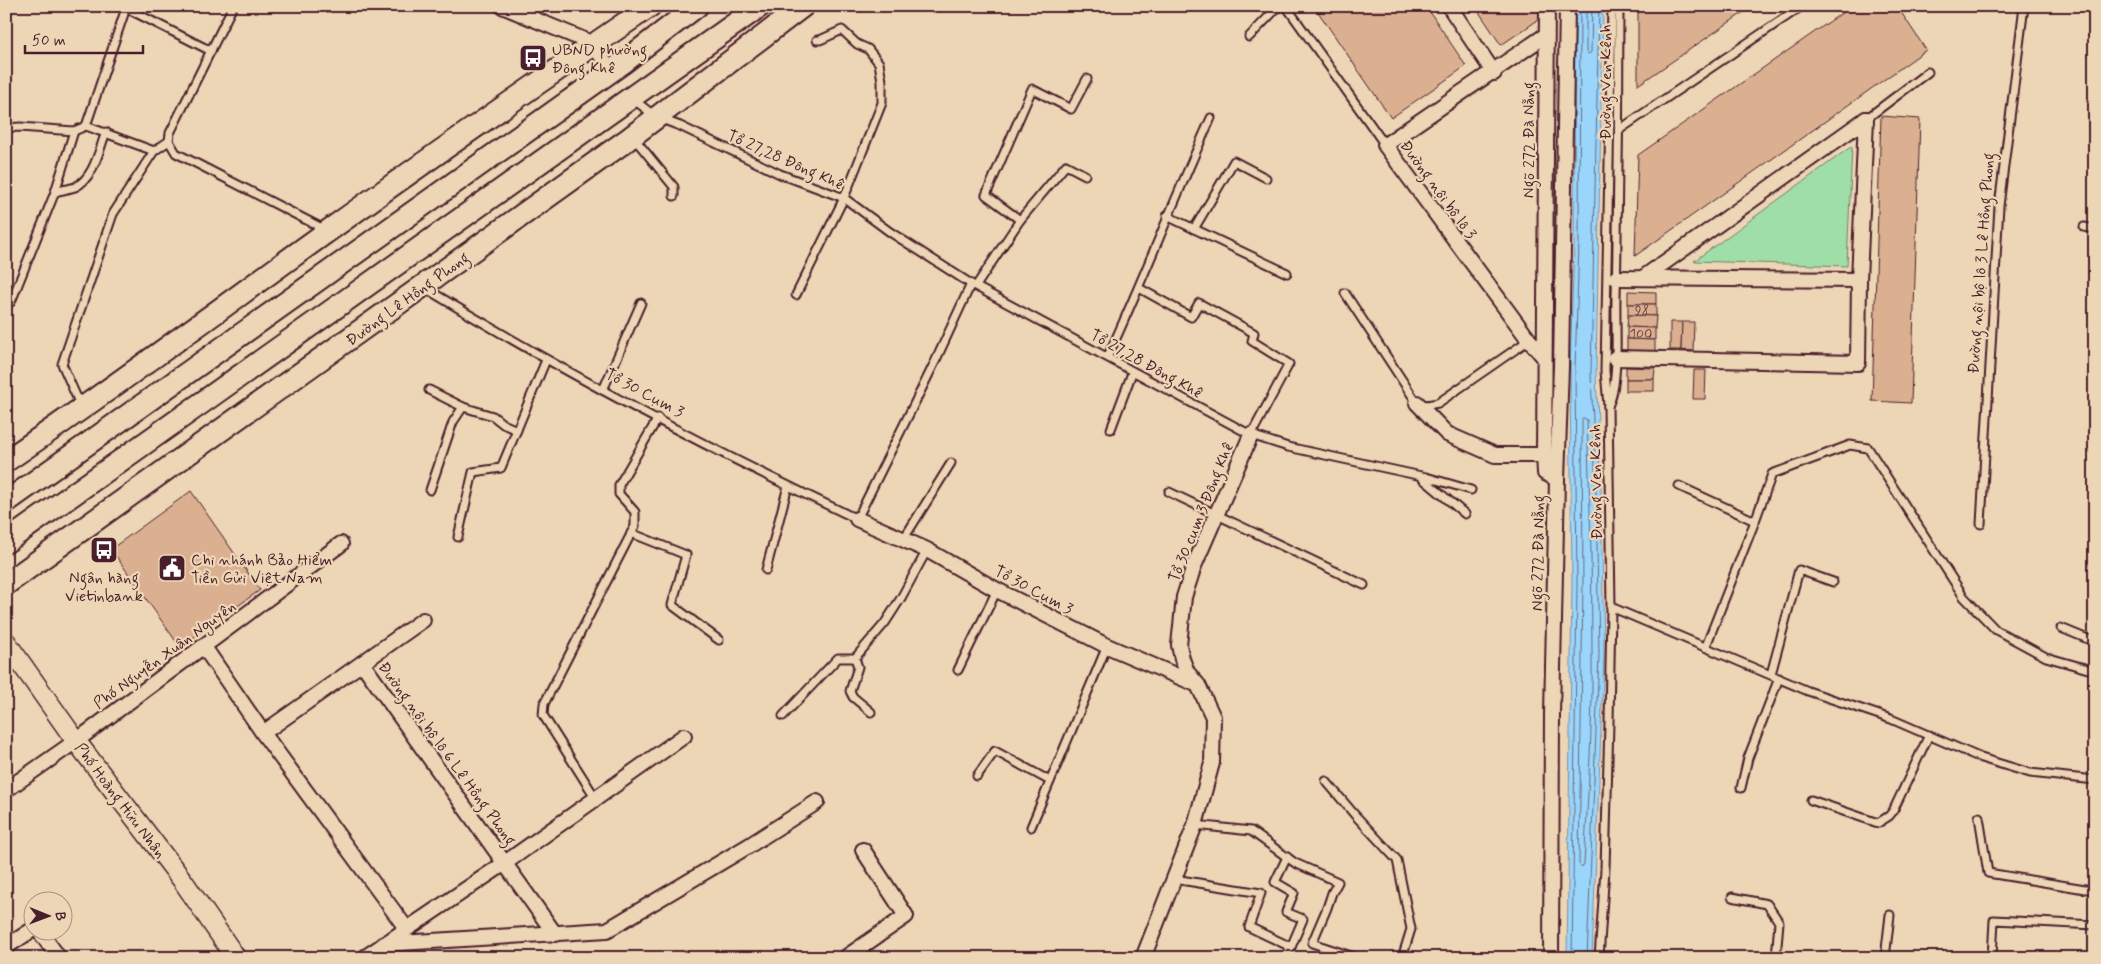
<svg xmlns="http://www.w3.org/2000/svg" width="2101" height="964" font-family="Mynerve,sans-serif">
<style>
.green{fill:#9fdea6;stroke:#747e68}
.water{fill:#9ad6fb;stroke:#7a8da8}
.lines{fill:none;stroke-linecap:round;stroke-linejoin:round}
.shore{stroke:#6a687e;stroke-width:1}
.building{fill:#dab091;stroke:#4a1f2b}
.lane-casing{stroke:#4a1f2b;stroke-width:11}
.street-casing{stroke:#4a1f2b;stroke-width:18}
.secondary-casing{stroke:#4a1f2b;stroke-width:22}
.primary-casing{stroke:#4a1f2b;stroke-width:25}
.lane{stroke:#edd6b6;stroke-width:7}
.street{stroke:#edd6b6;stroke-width:14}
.secondary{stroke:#edd6b6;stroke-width:19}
.primary{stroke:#edd6b6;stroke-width:21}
.labels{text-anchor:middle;stroke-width:4.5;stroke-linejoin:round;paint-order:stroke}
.number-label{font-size:14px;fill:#6e4344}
.poi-label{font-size:16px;fill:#4a1f2b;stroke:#edd6b6;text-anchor:start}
.street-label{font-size:16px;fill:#4a1f2b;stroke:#edd6b6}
</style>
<rect width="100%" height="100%" fill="#edd6b6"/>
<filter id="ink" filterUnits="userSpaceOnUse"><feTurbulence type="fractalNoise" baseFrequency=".02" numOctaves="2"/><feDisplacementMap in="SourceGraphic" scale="10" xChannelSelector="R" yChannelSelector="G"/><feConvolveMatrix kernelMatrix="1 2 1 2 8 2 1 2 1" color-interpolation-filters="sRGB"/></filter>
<g filter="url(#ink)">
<polygon class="green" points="1852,146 1847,266 1694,261"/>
<polygon class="water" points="1575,6 1603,6 1596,373 1601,492 1604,654 1592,958 1567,958 1572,585 1570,369 1574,243"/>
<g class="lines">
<g class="shore">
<polyline points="1586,6 1586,52 1589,54 1591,52 1592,6"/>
<path d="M1584 418 1587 420C1590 497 1592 574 1592 652 1593 722 1588 794 1584 864L1582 867 1579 864 1583 585 1582 420Z"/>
<polyline points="1572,958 1577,585 1575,369 1579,243 1580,6"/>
<polyline points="1587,958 1599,654 1596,492 1591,374 1599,6"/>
</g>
</g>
<g class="building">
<polygon points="1314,6 1426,6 1466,66 1391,118"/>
<polygon points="1475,6 1538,6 1544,16 1501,45"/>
<polygon points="1638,6 1753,6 1638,85"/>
<polygon points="1852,6 1897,6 1926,50 1635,256 1638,155"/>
<polygon points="1881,116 1920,119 1911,403 1872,401"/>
<polygon points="1628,291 1656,292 1656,304 1628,304"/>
<polygon points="1628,304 1656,304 1656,316 1628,315"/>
<polygon points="1628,315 1656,316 1655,328 1627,327"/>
<polygon points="1670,322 1682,322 1681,350 1670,350"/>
<polygon points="1682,322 1694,322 1693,351 1681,350"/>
<polygon points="1627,327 1655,328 1655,340 1627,339"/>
<polygon points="1627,339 1655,340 1655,351 1627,351"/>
<polygon points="1626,367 1655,368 1654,379 1626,379"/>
<polygon points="1694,370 1706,370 1705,399 1693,399"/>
<rect x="1626" y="379" width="28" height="12"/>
<polygon points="191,491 260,590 180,647 111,549"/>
</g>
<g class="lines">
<defs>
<g id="lane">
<polyline points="1286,6 1385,145"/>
<polyline points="1249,37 1279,6"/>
<polyline points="633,99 656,117 680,126 780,174 844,198 890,232 971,284 1251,435 1288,447 1426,477 1471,490"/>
<polyline points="1866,119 1928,72"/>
<polyline points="86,126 154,151"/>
<polyline points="6,128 20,127 74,131"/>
<polyline points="1619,130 1802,6"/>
<polyline points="634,138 674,187 674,196"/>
<polyline points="169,141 176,153 324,229"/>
<path d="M55 192C61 190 69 189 75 187 94 178 99 150 106 132"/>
<polyline points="1167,216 1287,273"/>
<polyline points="1020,220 986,195 1032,89 1071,109 1087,79"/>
<polyline points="2084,227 2095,229"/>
<polyline points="1194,229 1234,161 1266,178"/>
<polyline points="976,286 1020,220 1066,165 1085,175"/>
<path d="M425 288C564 373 709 449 857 519L935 362 971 284"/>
<polyline points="1139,288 1191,317 1199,303 1254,333 1252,341 1289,364 1251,435"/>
<polyline points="1345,293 1417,403 1427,405 1438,403 1529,340"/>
<polyline points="796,295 844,198 882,103 882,81 879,63 868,49 857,44 842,30 820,40 817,40"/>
<polyline points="6,300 11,302 55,192 74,131 86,126 126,8 211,51"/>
<path d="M1108 356C1144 278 1175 197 1211 118"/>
<polyline points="429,390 463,407 493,416 503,424 517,430"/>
<polyline points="603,390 641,303"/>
<path d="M1608 406C1620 383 1615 326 1616 298 1618 201 1619 103 1619 6"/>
<polyline points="81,407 62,364 113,214 154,151 169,141 170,133 233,6"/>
<polyline points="1111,429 1132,373"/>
<polyline points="1422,478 1465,514"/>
<polyline points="1679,486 1755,521 1706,646"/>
<polyline points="430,490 453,422 463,407"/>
<polyline points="1169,492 1364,585"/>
<polyline points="1755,521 1772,474 1850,445 1868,448 1964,597 1996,630 2046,657 2095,671"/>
<polyline points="1981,524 1999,206 2024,6"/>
<polyline points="631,533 686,555 672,605 719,640"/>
<polyline points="458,537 473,472 501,468 546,360"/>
<polyline points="903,540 951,463"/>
<polyline points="766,570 788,486"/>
<polyline points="1611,607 1808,691 1891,719 1981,758 2030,773 2095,780"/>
<polyline points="2061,628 2095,642"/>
<polyline points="855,658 858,667 850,691 853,697 871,712"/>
<polyline points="958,670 997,590"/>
<polyline points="1771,674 1799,570 1833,582"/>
<polyline points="783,716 838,658 855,658 885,623 901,598 927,550"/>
<polyline points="977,776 995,751 1050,781"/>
<polyline points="1326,781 1354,814 1397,860 1411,929 1402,958"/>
<polyline points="1741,788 1748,758 1779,678"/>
<polyline points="595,797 543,715 544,704 635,526 635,512 619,494 619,485 658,418"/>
<polyline points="1811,800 1878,823 1889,816 1893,811 1929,735"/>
<polyline points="1979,817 1988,873 2085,889 2095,889"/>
<polyline points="1195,825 1251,831 1295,863 1338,882 1332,893 1327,908 1312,943 1357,958"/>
<polyline points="1031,827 1107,646"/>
<polyline points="1287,857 1275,882 1294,893 1286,912 1303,919 1291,947"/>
<polyline points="1174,879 1261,893 1249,927 1291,947 1285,958"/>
<polyline points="1732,897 1767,904 1779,922 1776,958"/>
<polyline points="1599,958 1605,869 1609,723 1611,607 1608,406 1605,371 1612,6"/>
<polyline points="1885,958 1890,915"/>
<polyline points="1992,958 1994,920 2095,925"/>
</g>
<g id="street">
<polyline points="502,6 594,44 610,71"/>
<polyline points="1449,6 1494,73"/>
<polyline points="1547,6 1544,455 1545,473 1557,479 1552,714 1551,958"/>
<polyline points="1644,277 1866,119"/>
<polyline points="1616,278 1859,280"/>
<polyline points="1544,357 1529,340 1385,145 1546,35"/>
<polyline points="1615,358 1858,363 1859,280 1866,119"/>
<polyline points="1417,403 1447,434 1495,455 1544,455"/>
<polyline points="1557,479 1561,367 1567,6"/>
<polyline points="857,519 927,550 997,590 1107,646 1196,684"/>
<polyline points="204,647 263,733 406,928"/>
<polyline points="362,663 555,934"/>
<polyline points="263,733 423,620"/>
<polyline points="6,790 76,741 341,544"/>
<polyline points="40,932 59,958"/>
<polyline points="384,944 607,930 750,845 817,802"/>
<polyline points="6,947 32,930"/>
<polyline points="364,958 505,863 684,736"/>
<polyline points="845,958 906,916 863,850"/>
<polyline points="1143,958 1195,825 1212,763 1213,717 1198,685 1187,672 1182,659 1179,645 1184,597 1194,566 1251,435"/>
</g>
<polyline id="secondary" points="6,642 76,741 183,881 236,958"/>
<g id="primary">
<path d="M6 461C115 387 221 308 328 231 435 154 542 80 650 6"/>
<polyline points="6,502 624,62 697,6"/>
<polyline points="6,542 760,6"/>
<polyline points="6,584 627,140 803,6"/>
</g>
</defs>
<use href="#lane" class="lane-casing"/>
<use href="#street" class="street-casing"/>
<use href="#secondary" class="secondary-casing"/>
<use href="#primary" class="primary-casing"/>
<use href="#lane" class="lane"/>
<use href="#street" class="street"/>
<use href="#secondary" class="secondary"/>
<use href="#primary" class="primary"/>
</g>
</g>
<defs>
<symbol id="bus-square" viewBox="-11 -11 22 22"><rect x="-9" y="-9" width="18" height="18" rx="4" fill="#4a1f2b" stroke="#edd6b6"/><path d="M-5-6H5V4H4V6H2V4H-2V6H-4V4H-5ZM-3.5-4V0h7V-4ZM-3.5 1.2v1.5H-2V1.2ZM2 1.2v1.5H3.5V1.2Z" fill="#fff"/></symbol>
<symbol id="civic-square" viewBox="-11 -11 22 22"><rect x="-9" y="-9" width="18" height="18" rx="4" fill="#4a1f2b" stroke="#edd6b6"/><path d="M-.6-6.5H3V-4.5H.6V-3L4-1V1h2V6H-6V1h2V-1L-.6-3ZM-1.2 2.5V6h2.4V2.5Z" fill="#fff"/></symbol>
</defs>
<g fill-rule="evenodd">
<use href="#bus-square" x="517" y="42" width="32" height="32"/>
<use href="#bus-square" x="88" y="534" width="32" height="32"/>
<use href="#civic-square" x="156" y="552" width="32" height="32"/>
</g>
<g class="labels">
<g class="number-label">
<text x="1642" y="315">98</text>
<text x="1641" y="338">100</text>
</g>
<g class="poi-label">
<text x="552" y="55">UBND phường<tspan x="552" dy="18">Đông Khê</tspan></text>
<text x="191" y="565">Chi nhánh Bảo Hiểm<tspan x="191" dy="18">Tiền Gửi Việt Nam</tspan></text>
<text x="104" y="583" text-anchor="middle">Ngân hàng<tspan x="104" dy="18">Vietinbank</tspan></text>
</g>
<g class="street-label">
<text transform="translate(1605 82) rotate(-90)" y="6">Đường Ven Kênh</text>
<text transform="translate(1528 140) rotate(-90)" y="6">Ngõ 272 Đà Nẵng</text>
<text transform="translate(786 159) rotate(24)" y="6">Tổ 27,28 Đông Khê</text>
<text transform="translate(1439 189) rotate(54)" y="6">Đường nội bộ lô 3</text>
<text transform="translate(1980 263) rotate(-86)" y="6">Đường nội bộ lô 3 Lê Hồng Phong</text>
<text transform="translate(407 298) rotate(-36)" y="6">Đường Lê Hồng Phong</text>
<text transform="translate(1147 363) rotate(29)" y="6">Tổ 27,28 Đông Khê</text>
<text transform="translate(645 392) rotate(28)" y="6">Tổ 30 Cụm 3</text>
<text transform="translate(1595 482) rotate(-91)" y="6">Đường Ven Kênh</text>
<text transform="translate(1200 512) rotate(-68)" y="6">Tổ 30 cụm 3 Đông Khê</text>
<text transform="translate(1537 553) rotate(-89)" y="6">Ngõ 272 Đà Nẵng</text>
<text transform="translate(1034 589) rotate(28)" y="6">Tổ 30 Cụm 3</text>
<text transform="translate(164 654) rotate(-36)" y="6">Phố Nguyễn Xuân Nguyên</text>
<text transform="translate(448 753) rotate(54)" y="6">Đường nội bộ lô 6 Lê Hồng Phong</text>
<text transform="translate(121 800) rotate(53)" y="6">Phố Hoàng Hữu Nhân</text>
</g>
</g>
<rect width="2101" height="964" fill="none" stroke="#edd6b6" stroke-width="25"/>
<rect x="12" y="12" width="2076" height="939" fill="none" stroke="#4a1f2b" stroke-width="2" filter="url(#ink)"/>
<g transform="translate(48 916) rotate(91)"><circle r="24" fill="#edd6b6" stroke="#ac8d7e"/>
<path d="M0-4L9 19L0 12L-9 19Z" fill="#4a1f2b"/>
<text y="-8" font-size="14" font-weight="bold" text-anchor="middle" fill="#4a1f2b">B</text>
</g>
<path d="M25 45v8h118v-8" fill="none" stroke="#4a1f2b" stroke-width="2.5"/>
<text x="32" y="45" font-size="15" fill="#4a1f2b" stroke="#edd6b6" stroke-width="4" paint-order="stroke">50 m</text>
</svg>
